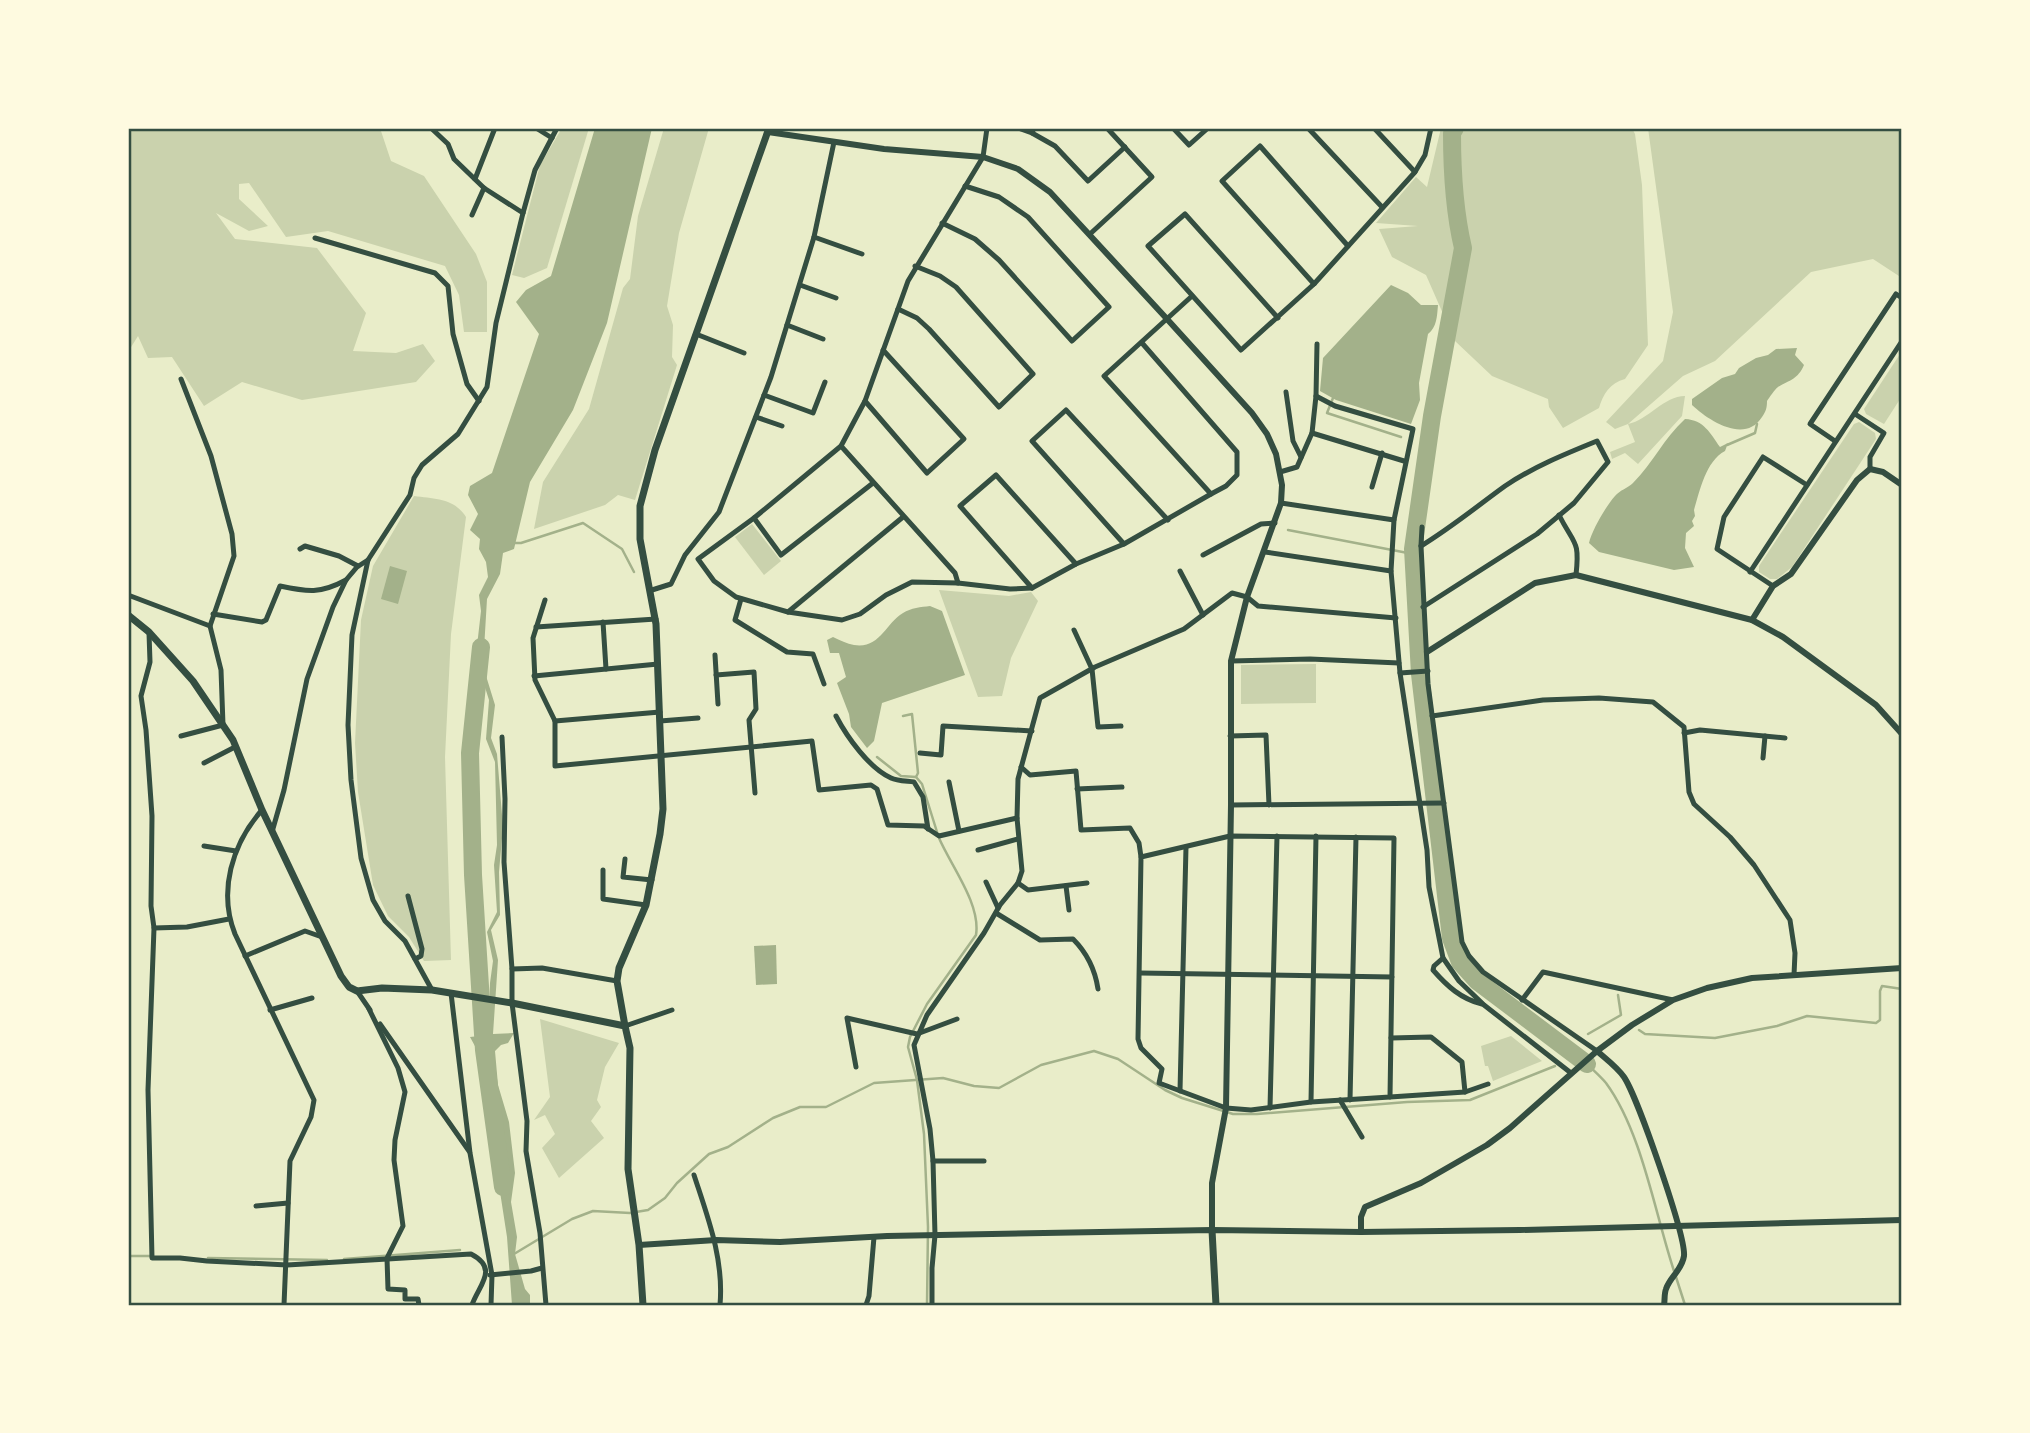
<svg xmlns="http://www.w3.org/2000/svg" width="2030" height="1433" font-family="'Archivo Narrow',sans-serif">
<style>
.green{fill:#cad2ad}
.water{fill:#a3b18a}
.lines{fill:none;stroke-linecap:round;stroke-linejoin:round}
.stream{stroke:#a3b18a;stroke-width:2.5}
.river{stroke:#a3b18a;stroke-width:18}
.minor{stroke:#344e41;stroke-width:5}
.tertiary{stroke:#344e41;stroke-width:6}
.secondary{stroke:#344e41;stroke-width:7}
.neatline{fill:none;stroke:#344e41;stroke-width:2.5}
</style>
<rect width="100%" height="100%" fill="#e9edc9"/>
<g class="green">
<polygon points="128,128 380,128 391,161 424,176 476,254 487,282 487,332 464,332 459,295 445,266 328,231 286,237 249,183 239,184 239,199 268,226 249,231 216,213 235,239 317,248 366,313 353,351 396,353 423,344 435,361 416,382 302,400 242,382 204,406 172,357 148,358 138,336 128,352"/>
<polygon points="562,128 589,128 547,268 524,278 512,275 540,165"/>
<polygon points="664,128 709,128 679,233 667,306 673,325 672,357 677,365 635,500 618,495 605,505 534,529 543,482 589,409 623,288 630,279 638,216"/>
<path d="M1441 128H1632L1635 134 1642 185 1648 345 1625 379C1610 383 1603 394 1599 408L1563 428 1549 407 1548 399 1492 376 1455 341 1426 275 1392 257 1379 229 1418 226 1376 223 1416 177 1427 187Z"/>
<path d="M1648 128H1902V278L1873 259 1811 272 1715 361 1683 376 1628 424C1648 420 1664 396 1685 396L1682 416 1638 464 1625 453 1612 459 1610 452 1635 442 1628 424 1615 429 1606 422 1663 361 1673 312Z"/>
<polygon points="1902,351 1902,396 1884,424 1866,414 1864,409"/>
<polygon points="1859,422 1875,433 1876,439 1792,567 1777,579 1770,579 1759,572 1759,566 1854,424"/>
<path d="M414 496C435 499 454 498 466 517L451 634 445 757 451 960 424 961 409 937 388 916 373 885 358 792 355 743 361 620 373 566Z"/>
<polygon points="752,524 781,561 764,575 735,537"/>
<polygon points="939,590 1009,596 1031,592 1038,601 1011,658 1002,696 978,697"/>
<polygon points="1316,664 1316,703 1241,704 1241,665"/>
<polygon points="540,1019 619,1043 605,1067 597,1100 601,1107 591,1121 604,1138 559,1178 542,1148 555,1134 545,1115 534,1120 550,1097"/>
<polygon points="1511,1036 1542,1061 1493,1081 1488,1066 1485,1066 1481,1046"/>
</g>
<g class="water">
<polygon points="595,128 652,128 607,323 573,410 530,482 514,549 503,553 500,574 487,599 483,666 495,705 491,738 497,754 503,827 499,872 500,915 491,930 498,960 493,1034 514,1033 508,1043 501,1045 495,1051 498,1085 509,1122 515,1173 511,1202 517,1237 515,1254 525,1289 530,1295 530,1305 512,1305 507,1237 496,1166 504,1163 502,1132 494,1096 488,1048 476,1048 470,1037 488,1035 490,983 493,961 487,932 497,912 494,865 497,845 495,762 486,739 489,700 478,665 477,646 481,611 479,595 488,577 486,562 479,549 480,539 470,530 478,514 468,495 470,486 492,473 539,334 516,302 526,290 551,276"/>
<path d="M1391 285 1408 293 1421 305H1438C1437 316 1437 327 1428 334L1419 383 1420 400 1411 424 1336 400 1320 391 1323 358Z"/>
<path d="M1797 348 1795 355 1804 365C1798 379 1790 380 1778 387 1774 390 1770 397 1767 401 1767 408 1766 411 1762 417 1745 444 1709 421 1692 405V399L1722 378 1735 374 1739 368 1756 358 1768 355 1776 349Z"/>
<path d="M1685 419C1704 420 1710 433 1720 447L1728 443 1725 451C1706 461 1700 490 1694 510L1695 516 1692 521 1694 526 1686 533 1685 548 1694 567 1674 570 1599 552 1589 543C1592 530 1606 506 1615 496 1620 490 1628 488 1633 483 1653 463 1664 438 1685 419Z"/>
<polygon points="390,566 407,571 398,604 381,599"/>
<path d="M930 606 942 611 965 675 882 703 874 741 867 748 851 727 849 714 837 683 846 677 839 653H830L827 640 833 637C840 640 847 644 854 645 880 649 885 624 903 613 911 608 921 607 930 606Z"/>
<polygon points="776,945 777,984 756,985 754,946"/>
</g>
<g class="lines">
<g class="stream">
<polyline points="1333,398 1327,413 1401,437"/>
<polyline points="1727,445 1755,433 1757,424"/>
<polyline points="1288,530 1413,554"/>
<polyline points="515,543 521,543 583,523 622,549 634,572"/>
<polyline points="903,716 912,714 918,773 916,777 922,784 937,832"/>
<polyline points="877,757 901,776 916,777"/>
<polyline points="1639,1030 1645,1034 1715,1038 1777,1026 1807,1016 1876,1023 1880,1020 1880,991 1882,986 1902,989"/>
<polyline points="1588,1034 1621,1015 1618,995"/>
<path d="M1587 1064C1593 1070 1600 1076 1606 1083 1642 1132 1655 1214 1674 1271"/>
<polyline points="514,1254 572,1219 593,1211 630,1213 648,1210 665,1198 677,1183 709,1154 728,1147 773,1118 800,1107 826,1107 874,1083 943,1078 974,1086 999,1088 1041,1065 1094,1051 1118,1059 1165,1090 1182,1098 1233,1114 1257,1114 1407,1102 1470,1100 1555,1066"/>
<polyline points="128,1256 152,1256"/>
<polyline points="208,1258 327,1260"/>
<polyline points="344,1259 460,1250"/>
<polyline points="1676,1277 1685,1305"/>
<path d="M927 1305 928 1227 924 1134 917 1080 908 1047 910 1037 927 1004 976 935C981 904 951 866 939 838"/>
</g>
<g class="river">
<path d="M1455 128 1452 133C1452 172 1454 210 1463 248L1432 416 1413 549 1420 674 1451 938 1460 962 1477 981 1587 1064"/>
<polyline points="481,647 470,753 473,875 484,1050 503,1187"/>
</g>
<g class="minor">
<polyline points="431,128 448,144 454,159 484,188 523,213"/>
<polyline points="536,128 552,138"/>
<polyline points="987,128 983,157 908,281 865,401 841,446 754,518 698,559 714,581 736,597 788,612 842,620 860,614 886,595 912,582 958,583 1010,589 1032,588 1076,564 1124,544 1211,494 1104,376 1192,296"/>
<polyline points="1018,128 1032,133"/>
<polyline points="1034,128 1032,133 1055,146 1088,181 1125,147"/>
<polyline points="1173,128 1189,145 1208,128"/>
<polyline points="1308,128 1382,207"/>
<polyline points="1374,128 1415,172"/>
<polyline points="475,179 495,128"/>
<polyline points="472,215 484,188"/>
<polyline points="942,223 975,239 999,260 1072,341 1109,307 1028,217 999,197 965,186"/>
<polyline points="1090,234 1152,177 1107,128"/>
<polyline points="814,237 862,254"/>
<polyline points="315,238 435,273 448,286 453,334 467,384 479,401"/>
<polyline points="1314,284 1222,181 1260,146 1348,246"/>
<polyline points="800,285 836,298"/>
<polyline points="898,309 917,318 929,329 999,407 1033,374 956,287 940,276 915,266"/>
<polyline points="1278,318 1185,214 1148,246 1241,350 1314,284 1415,172 1425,155 1431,128"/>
<polyline points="787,325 823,339"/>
<polyline points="696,334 744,353"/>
<polyline points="1142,343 1237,452 1237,475 1226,486 1211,494"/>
<polyline points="181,379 211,456 232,534 234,556 210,626 221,670 223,725 181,736"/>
<polyline points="1286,392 1293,441 1301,457"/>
<polyline points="764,395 813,413 825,382"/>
<polyline points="1316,396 1335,406 1413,429 1394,520 1391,571"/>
<polyline points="865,401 927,473 964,439 883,350"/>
<polyline points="1855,414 1884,433 1870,457 1870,469"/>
<polyline points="756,417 782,426"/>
<polyline points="1312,433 1404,461"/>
<polyline points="1835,441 1810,424 1896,294 1902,298"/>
<polyline points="841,446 955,573 958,583"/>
<polyline points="1280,472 1297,467 1312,433 1316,396 1317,344"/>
<polyline points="1372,487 1382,453"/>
<polyline points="1281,503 1394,520"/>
<path d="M1559 515C1574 545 1580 539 1576 575"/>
<polyline points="754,518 781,555 873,483"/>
<polyline points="1422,527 1421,546 1428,684 1462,942 1469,956 1483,972 1597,1051"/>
<polyline points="1124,544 1032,441 1066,410 1168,520"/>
<path d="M1421 546C1452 527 1476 507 1505 486 1533 467 1565 454 1597 441L1608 462 1574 503 1537 534 1423 607"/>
<polyline points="300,549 305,546 339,556 358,566"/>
<polyline points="1265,552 1391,571 1400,673 1427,850 1429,887 1443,958 1459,981 1484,1005 1571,1073"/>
<polyline points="1203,555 1261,524 1275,523"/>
<polyline points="1180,571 1203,615"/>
<polyline points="1750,572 1902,341"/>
<polyline points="1773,586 1717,549 1724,517 1763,457 1807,485"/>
<polyline points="1032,588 960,506 996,475 1076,564"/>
<polyline points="652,590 671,584 685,555 719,512 771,377 814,237 834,142"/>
<polyline points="128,595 210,626"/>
<polyline points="741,599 735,620 787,652 813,654 824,684"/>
<polyline points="545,600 533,638 535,680 555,721 555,766 812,741 819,790 871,785 877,789 888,825 924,826 939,836 1017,818"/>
<polyline points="788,612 903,517"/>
<path d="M213 614 262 622 266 620 280 586C308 592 320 594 346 580"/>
<polyline points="603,622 606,669"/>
<polyline points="536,627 656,619"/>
<polyline points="1074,630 1092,669 1098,727 1121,726"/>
<path d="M149 633 150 662 141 696 146 730 152 816 151 906 154 928 148 1090 152 1258H180L207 1261 287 1265 471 1254C500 1269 478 1286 472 1305"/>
<polyline points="715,655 718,704"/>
<polyline points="1231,661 1310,659 1399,663"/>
<polyline points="1400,673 1428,671"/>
<polyline points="716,675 754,672 756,709 749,720 755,793"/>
<polyline points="534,676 658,664"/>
<path d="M836 716C847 737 869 768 891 778 897 781 907 781 914 782L923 797 928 829"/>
<polyline points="1432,716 1543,700 1599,698 1653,702 1684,727 1689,792 1694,804 1730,837 1754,865 1790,920 1795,953 1794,975"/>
<polyline points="555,721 660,712"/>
<polyline points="660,721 698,718"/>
<polyline points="1684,733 1700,730 1785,738"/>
<polyline points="1230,736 1266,735 1269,805"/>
<polyline points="502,737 505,799 504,862 512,969 512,1003 527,1121 526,1151 540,1233 546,1305"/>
<polyline points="920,753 941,755 943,726 1032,731"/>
<polyline points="1763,758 1765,736"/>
<polyline points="204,763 235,747"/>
<polyline points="1021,767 1030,775 1076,771 1081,830 1130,828 1139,843 1141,857"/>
<polyline points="949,782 959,831"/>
<polyline points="1077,789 1122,787"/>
<polyline points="1231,805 1444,803"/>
<path d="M262 810C232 844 218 891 235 934L314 1100 311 1117 290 1161 284 1305"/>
<polyline points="272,832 284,790 307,679 333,607 346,580 357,567 368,560"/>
<polygon points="1230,836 1394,838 1390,1097 1311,1102 1251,1110 1226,1108 1159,1083 1162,1069 1141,1048 1138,1039 1141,857"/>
<polyline points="204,846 236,851"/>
<polyline points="978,850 1018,839"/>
<polyline points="625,859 623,877 652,880"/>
<polyline points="603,870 603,899 646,905"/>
<polyline points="986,882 998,908"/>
<polyline points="1018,883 1028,890 1087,883"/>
<polyline points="1066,886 1069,910"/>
<polyline points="408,896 422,949 421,956 415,959"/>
<path d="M996 913 1040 940 1073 939C1087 953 1095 969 1098 989"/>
<polyline points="154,928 187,927 229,919"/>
<polyline points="245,956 305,931 322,937"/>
<path d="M1443 958 1434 966 1433 970C1447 986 1461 999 1482 1004"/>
<polyline points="512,969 542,968 617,981"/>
<polyline points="1140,973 1392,977"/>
<polyline points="432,990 405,941 385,921 373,900 361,858 351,780 348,725 352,635 368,560 410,495 414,478 422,465 458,434 487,387 496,323 523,213 535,170 557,128"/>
<polyline points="357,991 370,1010"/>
<polyline points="451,993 470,1153 492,1275 491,1305"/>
<polyline points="1522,1000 1543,972 1673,1000"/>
<polyline points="369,1009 398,1068 405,1092 395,1140 394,1160 403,1226 387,1258 388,1289 405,1290 405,1299 418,1299 419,1305"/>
<polyline points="270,1010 312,998"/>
<polyline points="380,1024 469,1151"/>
<polyline points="625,1026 672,1010"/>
<polyline points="856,1067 847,1018 917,1034 957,1019"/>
<polyline points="1180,1091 1186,847"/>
<polyline points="1465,1092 1488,1084"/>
<polyline points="1390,1097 1465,1092 1462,1062 1431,1037 1391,1038"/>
<polyline points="1340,1100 1362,1137"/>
<polyline points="1350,1100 1356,837"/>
<polyline points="1311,1102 1316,836"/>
<polyline points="1270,1108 1277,836"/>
<polyline points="933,1161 984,1161"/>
<path d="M694 1175C708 1218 724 1259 720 1305"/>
<polyline points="256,1206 288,1203"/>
<polyline points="490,1275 531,1271 542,1268"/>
<polyline points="866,1305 869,1296 874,1237"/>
<polyline points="932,1305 932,1268 935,1235 933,1161 930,1129 914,1045 927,1015 984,933 1000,905 1018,883 1022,871 1017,818 1018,779 1040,698 1095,667 1184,629 1232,593 1247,597 1258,606 1396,618"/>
</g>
<g class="tertiary">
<polyline points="768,132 884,149 983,157 1018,169 1050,192 1167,319 1252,413 1267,434 1276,454 1282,485 1281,503 1247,597 1231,661 1231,805 1226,1108 1212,1183 1212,1230"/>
<polyline points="1752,620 1773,586 1791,574 1857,480 1870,469 1883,472 1902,485"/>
<polyline points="1427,652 1535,583 1576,575 1752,620 1783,637 1876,705 1902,734"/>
<path d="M1597 1051C1606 1059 1617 1067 1624 1077 1637 1096 1686 1236 1684 1256 1682 1270 1670 1277 1666 1289 1664 1294 1665 1300 1664 1305"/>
<polyline points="1361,1232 1361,1217 1365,1207 1421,1183 1487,1145 1510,1128 1597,1051 1632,1025 1673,1000 1707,988 1752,978 1902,968"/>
<polyline points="639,1245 716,1240 780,1242 887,1236 1212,1230 1361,1232 1520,1230 1902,1220"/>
</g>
<g class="secondary">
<polyline points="128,615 149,632 193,681 233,740 262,810 341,976 349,987 357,991 382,988 432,990 512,1003 625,1026 630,1048 628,1169 639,1245 643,1305"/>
<polyline points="625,1026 617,981 619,968 646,905 660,834 663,809 656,624 640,539 640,506 655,450 769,128"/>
<polyline points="1212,1230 1216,1305"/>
</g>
</g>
<rect width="2030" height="1433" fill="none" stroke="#fefae0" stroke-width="259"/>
<rect x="130" y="130" width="1770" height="1174" class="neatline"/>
</svg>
